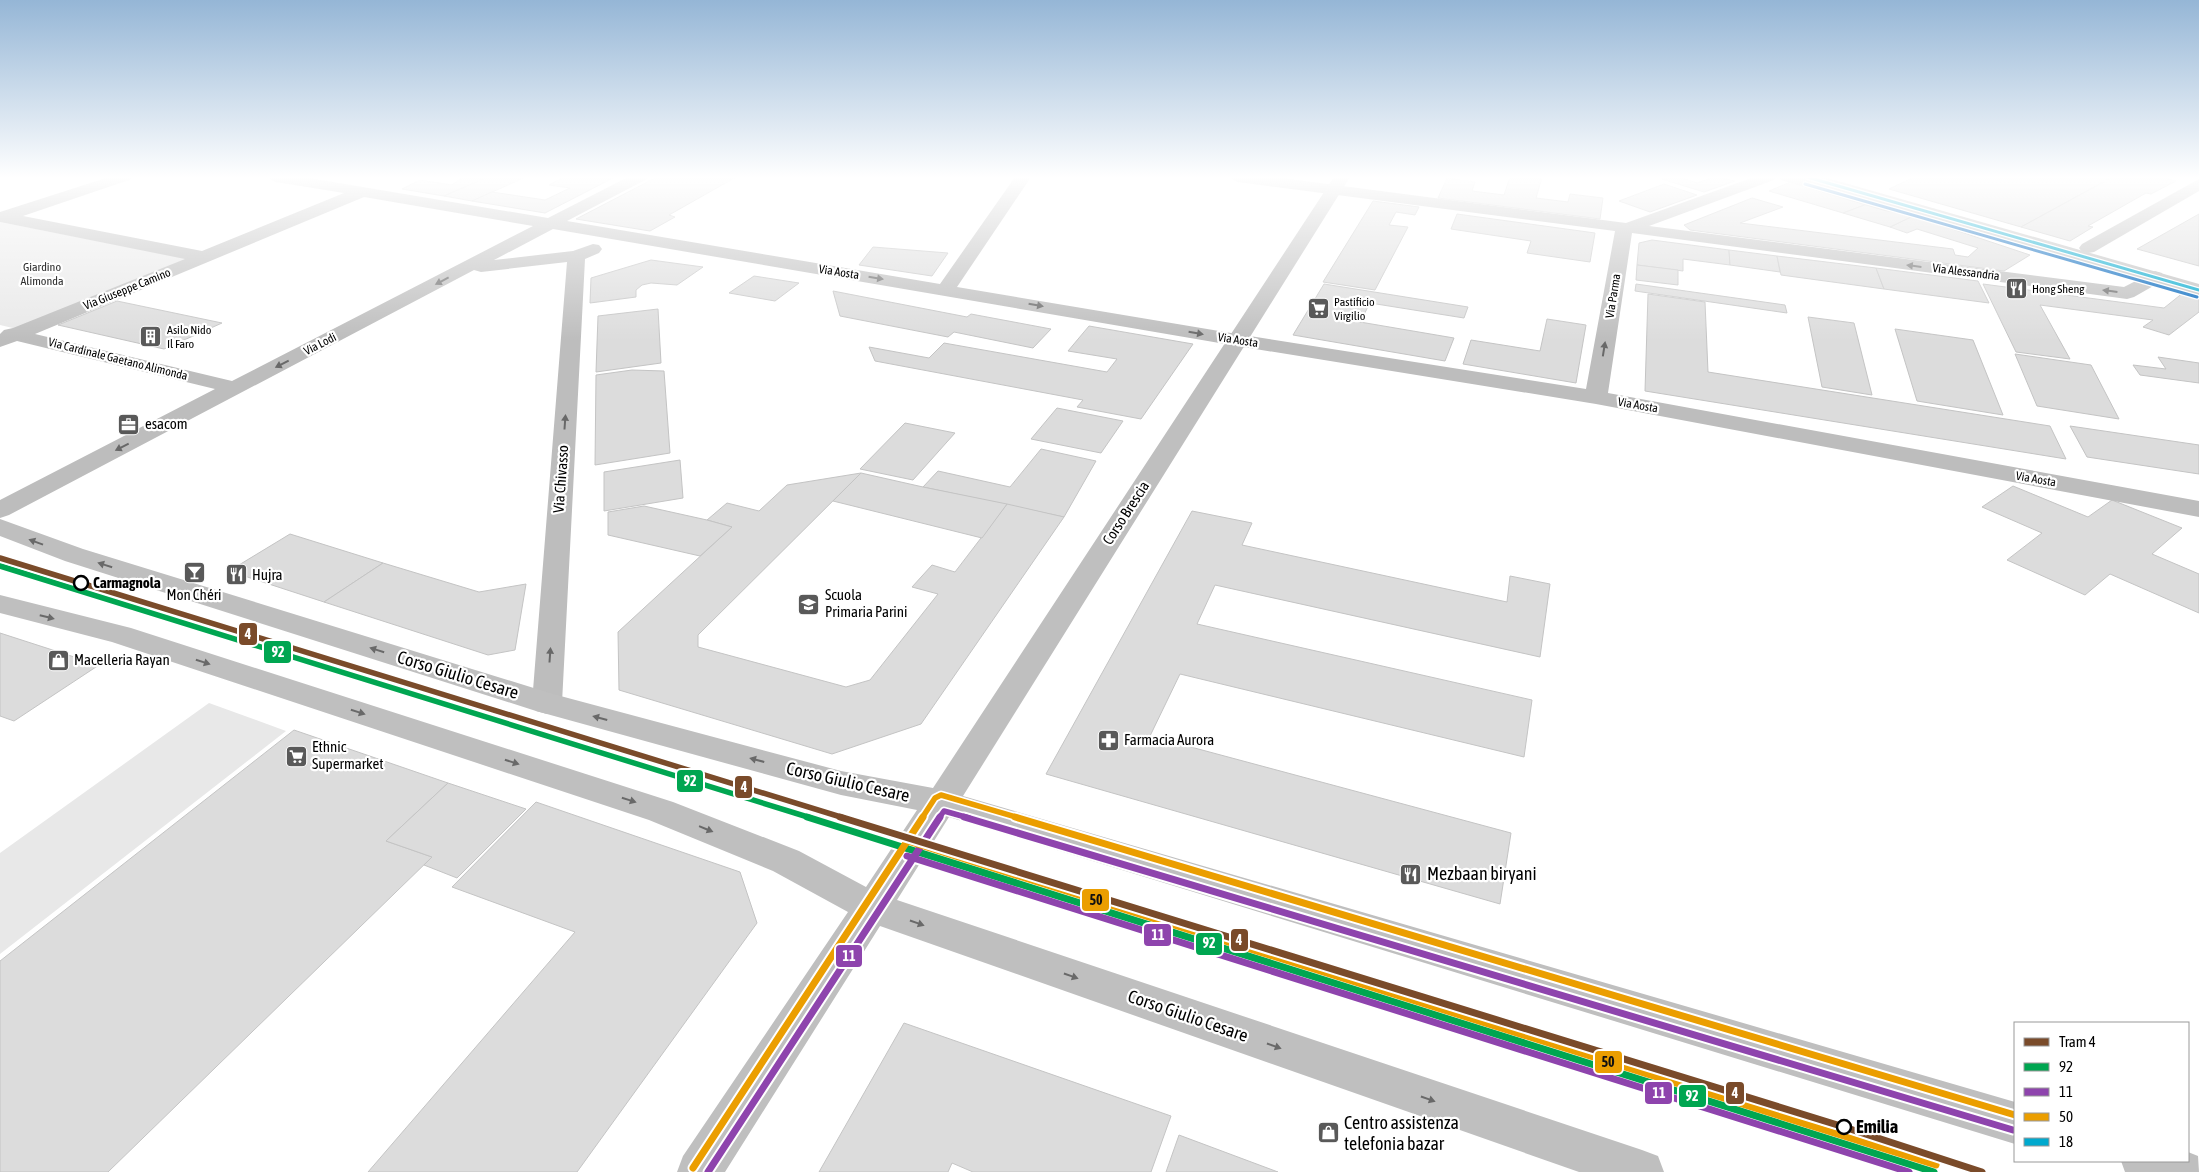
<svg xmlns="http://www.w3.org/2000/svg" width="2199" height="1172" font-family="'Asap Condensed',sans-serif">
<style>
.green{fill:#e8e8e8}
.building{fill:#dcdcdc;stroke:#c4c4c4}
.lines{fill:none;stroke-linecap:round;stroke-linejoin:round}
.street{fill:#bdbdbd;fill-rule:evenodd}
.secondary{fill:#bfbfbf;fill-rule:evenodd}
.bus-1-far1-casing{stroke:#fff;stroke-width:9}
.bus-1-casing{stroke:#fff;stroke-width:11}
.bus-2-far1-casing{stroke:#fff;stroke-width:9}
.bus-2-casing{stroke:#fff;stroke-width:11}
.bus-3-far1-casing{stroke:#fff;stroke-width:9}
.bus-3-casing{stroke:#fff;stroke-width:11}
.bus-4-casing{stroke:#fff;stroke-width:5.5}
.bus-5-casing{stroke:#fff;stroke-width:5.5}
.bus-1-far1{stroke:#00a651;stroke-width:5.5}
.bus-1{stroke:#00a651;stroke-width:7}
.bus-2-far1{stroke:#8e44ad;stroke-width:5.5}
.bus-2{stroke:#8e44ad;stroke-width:7}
.bus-3-far1{stroke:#eb9e00;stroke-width:5.5}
.bus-3{stroke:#eb9e00;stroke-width:7}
.bus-4{stroke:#00a9ce;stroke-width:3}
.bus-5{stroke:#0065bd;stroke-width:3}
.tram-1-far1-casing{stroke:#fff;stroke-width:9}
.tram-1-casing{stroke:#fff;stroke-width:11}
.tram-1-far1{stroke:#7a4b2a;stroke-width:5.5}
.tram-1{stroke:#7a4b2a;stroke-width:7}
.oneway{fill:#686868}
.oneway2{fill:#696969}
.stop-dot{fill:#fff;stroke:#000;stroke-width:2.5}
.labels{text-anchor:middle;stroke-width:4.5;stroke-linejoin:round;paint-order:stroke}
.far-park-label{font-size:12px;fill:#2d2d2d;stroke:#fff}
.far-street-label{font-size:12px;fill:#000;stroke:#fff}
.far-poi-label{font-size:12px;fill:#000;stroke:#fff;text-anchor:start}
.poi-label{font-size:15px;fill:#000;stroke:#fff;text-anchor:start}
.street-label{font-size:15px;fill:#000;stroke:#fff}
.stop-label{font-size:15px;font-weight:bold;fill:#000;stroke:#fff;text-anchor:start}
.near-street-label{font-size:18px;fill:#000;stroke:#fff}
.near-poi-label{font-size:18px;fill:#000;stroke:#fff;text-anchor:start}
.near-stop-label{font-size:18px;font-weight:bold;fill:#000;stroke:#fff;text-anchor:start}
.line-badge{stroke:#fff;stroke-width:2}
.badge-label{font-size:14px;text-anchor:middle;font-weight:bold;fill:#fff}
.pale-badge-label{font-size:14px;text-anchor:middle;font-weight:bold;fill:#111}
</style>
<rect width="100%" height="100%" fill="#fff"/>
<g class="green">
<polygon points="0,222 188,259 17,329 0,325"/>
<polygon points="209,703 286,731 0,954 0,853"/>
</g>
<g class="building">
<polygon points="463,177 488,177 444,196 402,189 420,180 452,185"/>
<polygon points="488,177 526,177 472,201 444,196"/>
<polygon points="564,177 615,177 545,213 472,201 492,192 545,200 570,188 549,185"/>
<polygon points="657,177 736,177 669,215 675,217 650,231 576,219"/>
<polygon points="1510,177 1542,177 1536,198 1568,202 1570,194 1603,198 1600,219 1438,198 1447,178 1475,182 1472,191 1504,195"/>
<polygon points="1668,177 1679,177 1697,183 1715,177 1735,181 1704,192 1662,179"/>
<polygon points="1914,177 2112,177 2021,227 1889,189"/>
<polygon points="2113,177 2162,177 2176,181 2151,194 2146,193 2088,226 2093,227 2070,241 2021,227"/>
<polygon points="1793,181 1870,203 1843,213 1769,191"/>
<polygon points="1664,184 1697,195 1650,212 1619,201"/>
<polygon points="1752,198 1783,207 1740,223 1953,249 1955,255 1968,257 1978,248 1917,229 1907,233 1890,227 1913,216 2030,255 2004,271 1690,230 1684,225"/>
<polygon points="1373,201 1419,207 1415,215 1396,212 1389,225 1408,227 1375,290 1323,282"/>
<polygon points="1870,203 1913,216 1890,227 1843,213"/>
<polygon points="1457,214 1595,233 1590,262 1527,253 1531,241 1451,229"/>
<polygon points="2199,214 2199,266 2137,249"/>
<polygon points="1652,240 1729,250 1730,265 1683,259 1683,271 1637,265 1639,243"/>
<polygon points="873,247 948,253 932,276 859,265"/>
<polygon points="1729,250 1777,256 1780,272 1730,265"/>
<polygon points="1777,256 1876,268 1884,289 1781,275"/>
<polygon points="651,260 703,267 677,285 651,283 642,285 636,290 636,297 590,303 591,278"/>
<polygon points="1637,265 1678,270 1678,285 1636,280"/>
<polygon points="1876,268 1978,281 1989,303 1884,289"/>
<polygon points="754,276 799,283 775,301 729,293"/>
<polygon points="1324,284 1468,307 1464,318 1370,303 1360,322 1454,338 1445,361 1293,335"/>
<polygon points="1636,284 1785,305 1787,313 1635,291"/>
<polygon points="1983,284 2164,308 2184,292 2199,297 2199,312 2169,335 2143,327 2153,320 2040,305 2070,359 2016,352"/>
<polygon points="833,291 967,317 971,314 1051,329 1033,348 954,332 948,337 840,316"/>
<polygon points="1648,294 1705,302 1708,372 2050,426 2066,459 1645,391"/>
<polygon points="117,301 222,323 164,349 58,325"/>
<polygon points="658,309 661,363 596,372 598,316"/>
<polygon points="1808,317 1854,323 1872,395 1822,387"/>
<polygon points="1547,319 1586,325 1576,383 1463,364 1471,340 1540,351"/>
<polygon points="1089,326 1193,344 1141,419 1077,407 1083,400 875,361 869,347 929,358 944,343 1107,372 1117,359 1068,351"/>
<polygon points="1895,329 1973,340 2003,415 1917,401"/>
<polygon points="2015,354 2091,365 2119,419 2037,406"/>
<polygon points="2158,357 2199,363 2199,383 2140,375 2133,365 2166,369"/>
<polygon points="632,370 664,371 670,453 595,465 596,375"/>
<polygon points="1057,408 1123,421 1101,453 1031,439"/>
<polygon points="905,423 955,433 913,480 860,469"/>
<polygon points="2070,426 2199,445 2199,474 2087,457"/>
<polygon points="1041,449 1096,461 1064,517 923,487 938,471 1010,487"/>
<polygon points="680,460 683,498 604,511 604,472"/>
<polygon points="861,473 698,635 698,647 846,687 870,680 938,594 912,587 932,565 955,572 1007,504 1064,517 921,724 832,754 619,690 618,632 732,527 707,520 727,503 759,511 787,485"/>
<polygon points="861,473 923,487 1007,504 982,538 833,501"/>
<polygon points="2013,486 2088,517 2112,500 2182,528 2152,554 2199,574 2199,613 2110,574 2085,595 2007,560 2042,533 1982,507"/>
<polygon points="644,506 707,520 732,527 700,556 608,535 608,512"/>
<polygon points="1192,511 1252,523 1242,545 1507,602 1510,576 1550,584 1540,657 1215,585 1197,624 1532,700 1524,757 1180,674 1150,736 1511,833 1500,904 1046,774"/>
<polygon points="290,534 383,563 324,602 229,571"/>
<polygon points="383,563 479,592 526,584 515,650 488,655 324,602"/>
<polygon points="0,633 99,665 14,721 0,716"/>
<polygon points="294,730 448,783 386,841 432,857 108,1172 0,1172 0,961"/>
<polygon points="448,783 526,809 457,878 424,865 432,857 386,841"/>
<polygon points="536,802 740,872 757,923 577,1172 368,1172 575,932 452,887"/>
<polygon points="904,1023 1171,1116 1151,1172 973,1172 952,1163 948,1172 819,1172"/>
<polygon points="1179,1135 1278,1172 1166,1172"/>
</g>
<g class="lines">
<g class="street">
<path d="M109 177H132L129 180 23 216 202 251 344 193 276 182 271 180 268 177H303L548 218 628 177H648L645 180 567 221 940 284 1015 177H1031L957 287 1237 334 1586 389 1615 231 1238 182 1233 180 1230 177H1274L1626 223 1754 177H1777L1774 180 1649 226 2124 287 2155 271 2162 273 2164 277 2162 281 2134 297 2127 299 1632 233 1608 393 2199 501V517L1596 404 1237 346 553 229 494 260 573 251 593 244 599 245 602 249 599 253 585 259 562 703 558 711 547 714 536 711 532 703 567 262 481 272 474 270 9 515 0 518V500L215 389 17 341 0 347V334L4 330 13 328 185 259 0 222V212ZM364 197 533 226 232 381 35 334Z"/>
<polygon points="1778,177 1803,177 1893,203 1936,209 1938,213 1936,217 1930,218 1885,211 1781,180"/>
<polygon points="2199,179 2199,191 2094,252 2088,253 2082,252 2079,248 2082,244"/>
</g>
<g class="secondary">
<polygon points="1334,177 1350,177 963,796 2015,1102 2015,1144 949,817 897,900 1642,1150 1658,1156 1664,1172 1579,1172 880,926 725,1172 677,1172 683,1156 848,912 773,871 649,820 112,642 0,613 0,595 131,628 673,802 799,851 866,887 917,810 841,795 536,711 65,561 0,536 0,519 83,549 553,694 841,771 933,788"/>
<polygon points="1799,177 1824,177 2199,284 2199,296 1802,180"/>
<polygon points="2188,1152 2198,1156 2199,1172 2125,1172 2121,1161 2188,1161"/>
</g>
<defs>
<polyline id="bus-1-far1" points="0,566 811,818"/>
<polyline id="bus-1" points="807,817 1934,1172"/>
<polyline id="bus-2-far1" points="939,818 944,811 969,818"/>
<g id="bus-2">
<polyline points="964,817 2013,1130"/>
<polyline points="907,856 1909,1172"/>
<polyline points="708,1172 940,817"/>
</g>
<polyline id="bus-3-far1" points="922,818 935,798 941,795 1019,818"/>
<g id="bus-3">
<polyline points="1015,817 2015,1115"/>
<polyline points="911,842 1936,1165"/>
<polyline points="693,1168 923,817"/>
</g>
<polyline id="bus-4" points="1807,177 2199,290"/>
<polyline id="bus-5" points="1805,184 2197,297"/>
</defs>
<use href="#bus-1-far1" class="bus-1-far1-casing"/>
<use href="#bus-1" class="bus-1-casing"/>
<use href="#bus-2-far1" class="bus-2-far1-casing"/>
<use href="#bus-2" class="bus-2-casing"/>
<use href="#bus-3-far1" class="bus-3-far1-casing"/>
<use href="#bus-3" class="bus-3-casing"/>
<use href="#bus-4" class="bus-4-casing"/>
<use href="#bus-5" class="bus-5-casing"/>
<use href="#bus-1-far1" class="bus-1-far1"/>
<use href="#bus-1" class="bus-1"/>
<use href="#bus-2-far1" class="bus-2-far1"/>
<use href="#bus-2" class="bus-2"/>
<use href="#bus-3-far1" class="bus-3-far1"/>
<use href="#bus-3" class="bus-3"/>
<use href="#bus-4" class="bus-4"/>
<use href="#bus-5" class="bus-5"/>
<defs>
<polyline id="tram-1-far1" points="0,558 844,818"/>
<polyline id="tram-1" points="840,817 1844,1127 1982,1172"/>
</defs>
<use href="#tram-1-far1" class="tram-1-far1-casing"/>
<use href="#tram-1" class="tram-1-casing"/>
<use href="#tram-1-far1" class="tram-1-far1"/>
<use href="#tram-1" class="tram-1"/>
</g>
<defs><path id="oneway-solid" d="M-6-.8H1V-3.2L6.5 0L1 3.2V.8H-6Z" transform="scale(1.25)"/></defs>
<g class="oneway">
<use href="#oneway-solid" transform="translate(1914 266) rotate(-173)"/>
<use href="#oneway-solid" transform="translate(876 278) rotate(9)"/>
<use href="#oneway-solid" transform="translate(442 281) rotate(152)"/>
<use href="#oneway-solid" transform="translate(2110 291) rotate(-173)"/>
<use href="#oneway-solid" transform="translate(1036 305) rotate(10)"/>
<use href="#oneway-solid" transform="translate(1196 333) rotate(10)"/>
<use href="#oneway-solid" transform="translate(1604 349) rotate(-81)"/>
<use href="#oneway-solid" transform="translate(282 364) rotate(153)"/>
<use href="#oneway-solid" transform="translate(565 422) rotate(-86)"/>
<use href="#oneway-solid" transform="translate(122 447) rotate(153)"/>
<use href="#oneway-solid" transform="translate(550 655) rotate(-86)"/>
</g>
<g class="oneway2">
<use href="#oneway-solid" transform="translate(36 542) rotate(-160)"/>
<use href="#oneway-solid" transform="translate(105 565) rotate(-163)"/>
<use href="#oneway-solid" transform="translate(47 617) rotate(14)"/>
<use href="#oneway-solid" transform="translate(377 650) rotate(-163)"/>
<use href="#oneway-solid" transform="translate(203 662) rotate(18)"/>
<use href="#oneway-solid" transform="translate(358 712) rotate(18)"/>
<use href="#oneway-solid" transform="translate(600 718) rotate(-165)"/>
<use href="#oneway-solid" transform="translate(757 760) rotate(-165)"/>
<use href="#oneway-solid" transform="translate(512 762) rotate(18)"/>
<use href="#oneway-solid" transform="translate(629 800) rotate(18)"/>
<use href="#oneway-solid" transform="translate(706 829) rotate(22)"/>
<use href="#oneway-solid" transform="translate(917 923) rotate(19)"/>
<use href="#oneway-solid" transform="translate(1071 976) rotate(19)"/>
<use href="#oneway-solid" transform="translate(1274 1046) rotate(19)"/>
<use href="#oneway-solid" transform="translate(1428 1099) rotate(19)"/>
</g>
<linearGradient id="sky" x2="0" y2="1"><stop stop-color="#95b6d6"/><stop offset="0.52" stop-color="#fff"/><stop offset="1" stop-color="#fff" stop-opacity="0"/></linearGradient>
<rect width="2199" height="341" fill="url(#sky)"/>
<defs>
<symbol id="restaurant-square" viewBox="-11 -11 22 22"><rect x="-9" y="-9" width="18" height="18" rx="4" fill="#595959" stroke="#fff"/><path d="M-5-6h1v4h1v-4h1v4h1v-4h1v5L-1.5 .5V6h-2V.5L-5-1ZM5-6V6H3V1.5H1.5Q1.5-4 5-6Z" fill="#fff"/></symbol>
<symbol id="supermarket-square" viewBox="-11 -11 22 22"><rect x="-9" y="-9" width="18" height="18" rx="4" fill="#595959" stroke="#fff"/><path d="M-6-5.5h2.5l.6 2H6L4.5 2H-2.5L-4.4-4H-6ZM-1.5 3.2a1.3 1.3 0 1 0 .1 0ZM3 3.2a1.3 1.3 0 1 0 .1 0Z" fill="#fff"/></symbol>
<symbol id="building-square" viewBox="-11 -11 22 22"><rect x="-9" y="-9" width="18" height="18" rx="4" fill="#595959" stroke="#fff"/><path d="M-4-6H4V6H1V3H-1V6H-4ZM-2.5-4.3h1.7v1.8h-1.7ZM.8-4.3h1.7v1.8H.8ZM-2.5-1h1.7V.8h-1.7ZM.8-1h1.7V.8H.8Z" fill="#fff"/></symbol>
<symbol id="office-square" viewBox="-11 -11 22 22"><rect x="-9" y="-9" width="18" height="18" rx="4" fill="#595959" stroke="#fff"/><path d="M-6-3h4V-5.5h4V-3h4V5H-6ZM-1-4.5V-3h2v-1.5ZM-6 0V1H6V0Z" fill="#fff"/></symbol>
<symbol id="bar-square" viewBox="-11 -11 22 22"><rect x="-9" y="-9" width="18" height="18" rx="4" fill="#595959" stroke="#fff"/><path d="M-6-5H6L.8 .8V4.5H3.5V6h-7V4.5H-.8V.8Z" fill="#fff"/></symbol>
<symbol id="school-square" viewBox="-11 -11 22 22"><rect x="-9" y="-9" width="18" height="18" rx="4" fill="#595959" stroke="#fff"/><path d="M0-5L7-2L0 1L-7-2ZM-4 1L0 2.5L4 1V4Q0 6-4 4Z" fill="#fff"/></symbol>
<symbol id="shop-square" viewBox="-11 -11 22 22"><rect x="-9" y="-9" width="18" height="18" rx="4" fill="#595959" stroke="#fff"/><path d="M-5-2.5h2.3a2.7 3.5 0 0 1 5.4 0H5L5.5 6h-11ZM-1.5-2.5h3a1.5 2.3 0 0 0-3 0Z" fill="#fff"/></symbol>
<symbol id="pharmacy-square" viewBox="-11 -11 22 22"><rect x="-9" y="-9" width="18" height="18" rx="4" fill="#595959" stroke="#fff"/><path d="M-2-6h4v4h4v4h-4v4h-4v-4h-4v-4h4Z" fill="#fff"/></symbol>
</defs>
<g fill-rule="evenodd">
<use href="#restaurant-square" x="2004" y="276" width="25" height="25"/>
<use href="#supermarket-square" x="1306" y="296" width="25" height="25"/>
<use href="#building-square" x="138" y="324" width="25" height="25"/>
<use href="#office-square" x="116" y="412" width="25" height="25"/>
<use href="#bar-square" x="182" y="560" width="25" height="25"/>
<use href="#restaurant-square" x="224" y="562" width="25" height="25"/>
<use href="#school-square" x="796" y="592" width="25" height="25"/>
<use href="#shop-square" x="46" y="648" width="25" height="25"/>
<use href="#pharmacy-square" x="1096" y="728" width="25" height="25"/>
<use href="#supermarket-square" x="284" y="744" width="25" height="25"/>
<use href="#restaurant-square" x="1398" y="862" width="25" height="25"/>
<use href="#shop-square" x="1316" y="1120" width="25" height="25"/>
</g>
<g class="stop-dot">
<circle cx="81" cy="583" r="7"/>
<circle cx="1844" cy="1127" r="7"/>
</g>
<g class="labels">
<g class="far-park-label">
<text x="42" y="271">Giardino<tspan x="42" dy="14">Alimonda</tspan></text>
</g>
<g class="far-street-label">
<text transform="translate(839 272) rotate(9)" y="4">Via Aosta</text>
<text transform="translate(1966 272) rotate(7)" y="4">Via Alessandria</text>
<text transform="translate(127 289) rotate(-22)" y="4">Via Giuseppe Camino</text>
<text transform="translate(1613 296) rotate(-81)" y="4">Via Parma</text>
<text transform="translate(1238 340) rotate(9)" y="4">Via Aosta</text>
<text transform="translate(320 344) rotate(-27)" y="4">Via Lodi</text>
<text transform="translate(118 359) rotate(14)" y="4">Via Cardinale Gaetano Alimonda</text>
<text transform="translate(1638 405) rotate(10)" y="4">Via Aosta</text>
<text transform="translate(2036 479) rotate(10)" y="4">Via Aosta</text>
</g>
<g class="far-poi-label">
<text x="2032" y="293">Hong Sheng</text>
<text x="1334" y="306">Pastificio<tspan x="1334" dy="14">Virgilio</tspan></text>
<text x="167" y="334">Asilo Nido<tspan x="167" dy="14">Il Faro</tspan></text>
</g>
<g class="poi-label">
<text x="145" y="429">esacom</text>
<text x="252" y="580">Hujra</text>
<text x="194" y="600" text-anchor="middle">Mon Chéri</text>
<text x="825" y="600">Scuola<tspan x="825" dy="17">Primaria Parini</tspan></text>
<text x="74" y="665">Macelleria Rayan</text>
<text x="1124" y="745">Farmacia Aurora</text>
<text x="312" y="752">Ethnic<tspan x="312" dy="17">Supermarket</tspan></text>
</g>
<g class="street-label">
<text transform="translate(561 479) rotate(-86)" y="5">Via Chivasso</text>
<text transform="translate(1126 513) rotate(-57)" y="5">Corso Brescia</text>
</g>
<g class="stop-label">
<text x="93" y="588">Carmagnola</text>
</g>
<g class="near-street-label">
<text transform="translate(458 675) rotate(17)" y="6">Corso Giulio Cesare</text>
<text transform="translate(848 782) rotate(13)" y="6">Corso Giulio Cesare</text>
<text transform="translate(1188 1016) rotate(19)" y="6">Corso Giulio Cesare</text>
</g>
<g class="near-poi-label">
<text x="1427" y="880">Mezbaan biryani</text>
<text x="1344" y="1129">Centro assistenza<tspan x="1344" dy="21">telefonia bazar</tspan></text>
</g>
<g class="near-stop-label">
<text x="1856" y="1133">Emilia</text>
</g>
</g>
<g class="line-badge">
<rect x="238" y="622" width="20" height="24" rx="5" fill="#7a4b2a"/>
<rect x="263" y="640" width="29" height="24" rx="5" fill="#00a651"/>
<rect x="676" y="769" width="28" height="24" rx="5" fill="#00a651"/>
<rect x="734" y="775" width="19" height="24" rx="5" fill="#7a4b2a"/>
<rect x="1081" y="888" width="29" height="24" rx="5" fill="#eb9e00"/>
<rect x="1143" y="923" width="29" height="24" rx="5" fill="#8e44ad"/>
<rect x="1230" y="928" width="19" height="24" rx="5" fill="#7a4b2a"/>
<rect x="1195" y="932" width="28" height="24" rx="5" fill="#00a651"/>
<rect x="835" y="944" width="28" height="24" rx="5" fill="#8e44ad"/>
<rect x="1594" y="1050" width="29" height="24" rx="5" fill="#eb9e00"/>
<rect x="1644" y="1081" width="29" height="24" rx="5" fill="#8e44ad"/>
<rect x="1725" y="1081" width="20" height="24" rx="5" fill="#7a4b2a"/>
<rect x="1678" y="1084" width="29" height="24" rx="5" fill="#00a651"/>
</g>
<g class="badge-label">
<text x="248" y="639">4</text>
<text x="278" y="657">92</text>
<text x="690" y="786">92</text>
<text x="744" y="792">4</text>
<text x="1158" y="940">11</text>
<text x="1239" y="945">4</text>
<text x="1209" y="948">92</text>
<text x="849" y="961">11</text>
<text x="1659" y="1098">11</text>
<text x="1735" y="1098">4</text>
<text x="1692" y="1101">92</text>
</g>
<g class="pale-badge-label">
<text x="1096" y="905">50</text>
<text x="1608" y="1067">50</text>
</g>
<rect x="2014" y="1022" width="175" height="140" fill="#ffffff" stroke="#999999"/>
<rect x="2024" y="1038" width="25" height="8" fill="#7a4b2a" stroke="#999999"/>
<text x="2059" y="1047" font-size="15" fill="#000000">Tram 4</text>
<rect x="2024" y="1063" width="25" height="8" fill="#00a651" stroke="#999999"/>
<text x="2059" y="1072" font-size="15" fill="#000000">92</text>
<rect x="2024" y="1088" width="25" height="8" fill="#8e44ad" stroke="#999999"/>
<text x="2059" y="1097" font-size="15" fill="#000000">11</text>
<rect x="2024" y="1113" width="25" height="8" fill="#eb9e00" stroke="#999999"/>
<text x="2059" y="1122" font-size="15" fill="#000000">50</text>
<rect x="2024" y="1138" width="25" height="8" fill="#00a9ce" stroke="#999999"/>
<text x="2059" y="1147" font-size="15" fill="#000000">18</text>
</svg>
